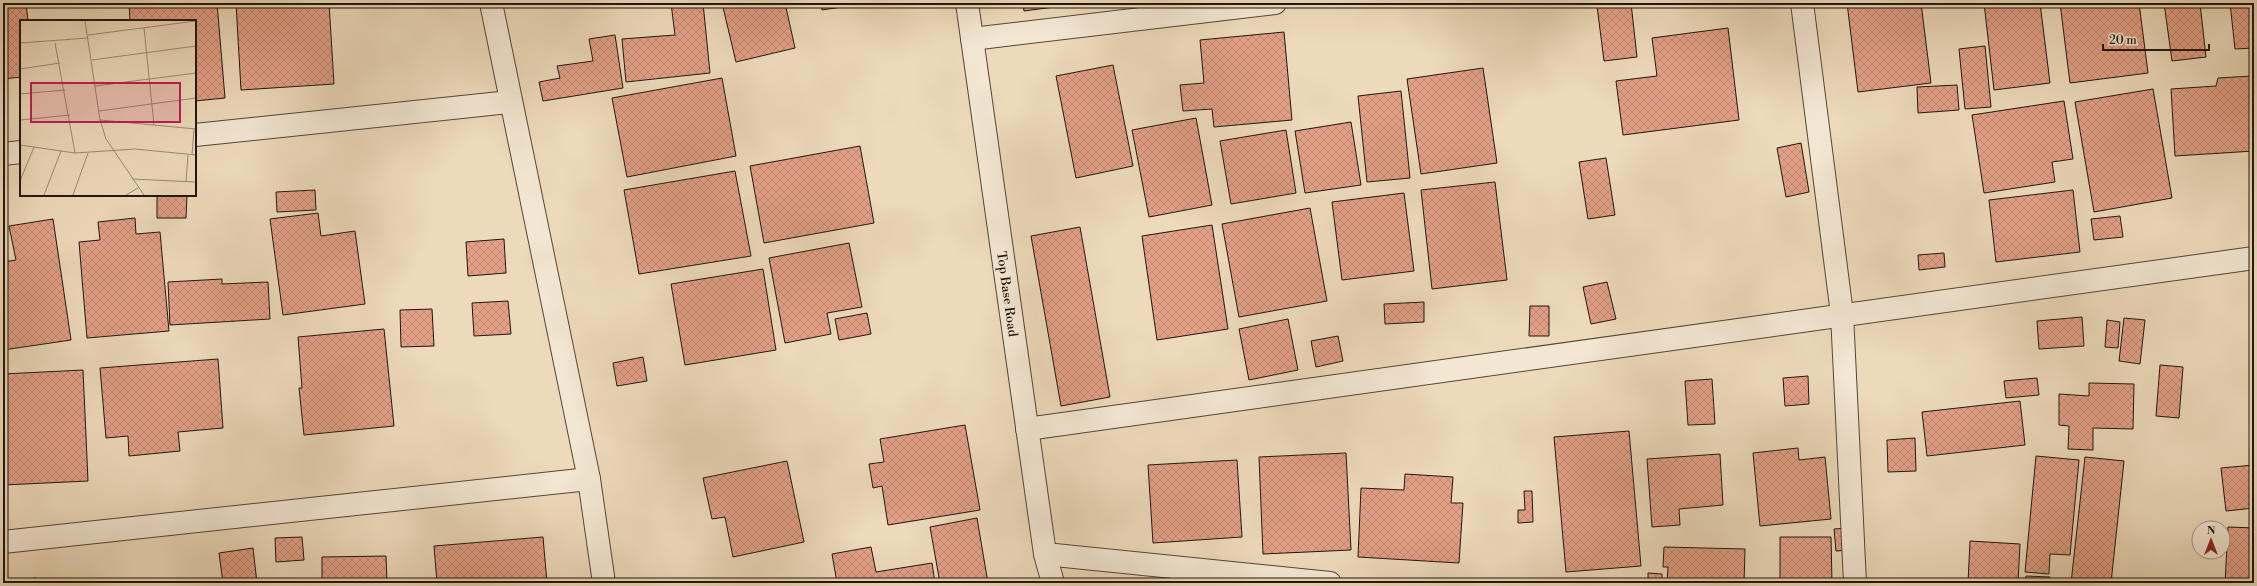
<svg xmlns="http://www.w3.org/2000/svg" width="2257" height="586" font-family="'Libre Bodoni',serif">
<style>
.building{fill:url(#building-cross-hatch);stroke:#20150c}
.lines{fill:none;stroke-linecap:round;stroke-linejoin:round}
.minor-casing{stroke:#534638;stroke-width:24}
.tertiary-casing{stroke:#534638;stroke-width:24}
.minor{stroke:#f3e7d3;stroke-width:22}
.tertiary{stroke:#f3e7d3;stroke-width:22}
.labels{text-anchor:middle;stroke-width:3.5;stroke-linejoin:round;paint-order:stroke}
.street-label{font-size:13px;fill:#20150c;stroke:#f3e7d3}
.inset-road{fill:none;stroke:#9b8b75;stroke-width:1}
.view{fill:#c2185b;fill-opacity:0.15;stroke:#c2185b;stroke-width:2}
.inset-edge{fill:none;stroke:#20150c;stroke-width:2}
</style>
<defs>
<pattern id="building-cross-hatch" width="8" height="8" patternUnits="userSpaceOnUse"><rect width="8" height="8" fill="#e2a087"/><path d="M0 0l8 8M0 8l8-8" fill="none" stroke="#c28973"/></pattern>
</defs>
<rect width="100%" height="100%" fill="#eddabb"/>
<filter id="stains"><feTurbulence type="fractalNoise" baseFrequency=".005" numOctaves="4"/><feColorMatrix values="0 0 0 0 .2 0 0 0 0 .09 0 0 0 0 .02 0 0 0 .5 -.17"/></filter>
<radialGradient id="worn" r=".72"><stop offset=".6" stop-color="#630" stop-opacity="0"/><stop offset="1" stop-color="#630" stop-opacity=".3"/></radialGradient>
<g class="building">
<polygon points="3,3 26,3 28,21 21,21 21,77 3,79"/>
<polygon points="129,3 217,3 225,98 195,101 195,21 130,21"/>
<polygon points="236,3 329,3 334,84 241,90"/>
<polygon points="527,3 550,3 527,5"/>
<polygon points="671,3 703,3 710,73 626,82 622,39 675,35"/>
<polygon points="722,3 785,3 795,48 736,62"/>
<polygon points="821,3 868,3 822,10"/>
<polygon points="1023,3 1084,3 1024,11"/>
<polygon points="1631,3 1637,57 1604,61 1597,6"/>
<polygon points="1847,3 1921,3 1931,83 1858,92"/>
<polygon points="1984,3 2040,3 2050,83 1994,90"/>
<polygon points="2060,3 2139,3 2148,73 2070,83"/>
<polygon points="2164,3 2200,3 2206,57 2172,61"/>
<polygon points="2230,3 2254,3 2254,48 2235,49"/>
<polygon points="1728,28 1739,120 1623,135 1616,81 1657,76 1652,38"/>
<polygon points="1284,32 1292,120 1214,127 1212,109 1183,111 1180,85 1204,83 1200,40"/>
<polygon points="615,35 623,88 543,101 539,82 560,78 557,66 593,61 589,39"/>
<polygon points="1985,46 1991,107 1965,109 1959,49"/>
<polygon points="1113,65 1133,166 1076,178 1056,76"/>
<polygon points="1483,68 1497,163 1421,174 1407,79"/>
<polygon points="2252,76 2254,151 2175,156 2171,89 2216,86 2218,78"/>
<polygon points="722,78 736,156 627,177 612,98"/>
<polygon points="1957,85 1959,110 1918,113 1917,87"/>
<polygon points="2153,89 2172,198 2094,212 2075,102"/>
<polygon points="1401,91 1410,178 1367,182 1358,96"/>
<polygon points="2064,101 2073,159 2052,162 2055,182 1984,193 1972,115"/>
<polygon points="1196,118 1212,205 1149,217 1132,130"/>
<polygon points="1351,122 1361,185 1305,193 1295,131"/>
<polygon points="1286,130 1296,193 1231,204 1220,141"/>
<polygon points="1801,143 1809,192 1786,197 1777,148"/>
<polygon points="860,146 874,223 764,243 750,166"/>
<polygon points="1606,158 1615,215 1588,219 1579,162"/>
<polygon points="735,171 751,256 639,274 624,190"/>
<polygon points="1495,182 1507,280 1432,289 1421,190"/>
<polygon points="315,190 316,210 277,212 276,192"/>
<polygon points="2073,190 2080,252 1996,262 1989,200"/>
<polygon points="1404,193 1414,271 1342,280 1332,202"/>
<polygon points="157,195 187,195 186,218 157,218"/>
<polygon points="1310,208 1327,301 1239,317 1222,224"/>
<polygon points="318,213 321,236 355,231 365,304 283,315 270,219"/>
<polygon points="2120,216 2123,237 2094,240 2091,219"/>
<polygon points="135,218 136,234 160,232 169,331 87,338 79,242 100,240 98,222"/>
<polygon points="53,219 71,340 3,350 3,262 16,260 9,226"/>
<polygon points="1212,225 1228,329 1157,340 1142,236"/>
<polygon points="1080,227 1110,397 1061,406 1031,236"/>
<polygon points="504,239 506,273 468,276 466,242"/>
<polygon points="849,243 862,307 827,313 831,334 785,343 769,258"/>
<polygon points="1944,253 1945,267 1919,270 1918,255"/>
<polygon points="763,269 776,350 685,365 671,284"/>
<polygon points="222,279 222,284 268,282 270,319 170,325 168,282"/>
<polygon points="1607,282 1616,319 1591,324 1583,287"/>
<polygon points="508,301 511,334 474,336 472,303"/>
<polygon points="1424,302 1424,322 1385,324 1384,304"/>
<polygon points="1530,306 1549,306 1549,336 1529,336"/>
<polygon points="432,309 434,346 401,347 400,310"/>
<polygon points="867,313 871,334 839,340 835,319"/>
<polygon points="2082,317 2084,346 2039,349 2037,321"/>
<polygon points="2124,318 2145,320 2140,364 2119,361"/>
<polygon points="1288,319 1298,370 1249,380 1239,329"/>
<polygon points="2107,320 2120,322 2118,348 2105,347"/>
<polygon points="384,329 394,426 304,435 299,388 302,388 298,337"/>
<polygon points="1338,336 1343,361 1316,367 1311,341"/>
<polygon points="643,357 647,381 617,386 613,363"/>
<polygon points="218,359 223,428 178,432 180,451 129,456 128,436 106,438 100,368"/>
<polygon points="2160,365 2183,367 2179,418 2156,416"/>
<polygon points="83,370 88,481 3,485 3,374"/>
<polygon points="1808,376 1809,404 1785,406 1783,378"/>
<polygon points="2037,378 2039,395 2006,398 2004,381"/>
<polygon points="1712,379 1715,424 1688,425 1685,381"/>
<polygon points="2089,383 2134,384 2133,429 2093,428 2093,450 2068,449 2069,426 2059,425 2059,394 2089,396"/>
<polygon points="2020,401 2025,445 1927,456 1922,412"/>
<polygon points="965,425 980,510 888,525 882,486 873,488 869,464 884,462 880,439"/>
<polygon points="1629,431 1641,566 1566,572 1554,437"/>
<polygon points="1915,438 1916,471 1888,472 1887,440"/>
<polygon points="1798,448 1799,460 1825,457 1831,519 1760,526 1753,453"/>
<polygon points="1346,453 1351,550 1263,554 1259,457"/>
<polygon points="1720,454 1723,505 1679,509 1680,525 1652,527 1647,459"/>
<polygon points="2036,456 2079,460 2070,555 2050,554 2049,574 2025,572"/>
<polygon points="2085,457 2124,461 2111,583 2071,583"/>
<polygon points="1237,460 1242,537 1153,543 1148,465"/>
<polygon points="787,461 804,542 733,557 725,517 712,519 703,478"/>
<polygon points="2254,465 2254,508 2226,511 2221,468"/>
<polygon points="1405,474 1453,477 1451,503 1463,503 1459,563 1358,557 1361,488 1404,490"/>
<polygon points="1524,491 1532,491 1533,522 1518,523 1518,510 1525,510"/>
<polygon points="977,518 988,583 940,583 930,527"/>
<polygon points="2228,527 2254,528 2254,583 2225,583"/>
<polygon points="1849,528 1851,550 1836,551 1834,529"/>
<polygon points="302,537 304,560 276,562 275,538"/>
<polygon points="543,537 547,583 437,583 434,546"/>
<polygon points="1780,537 1831,537 1832,583 1780,583"/>
<polygon points="1970,541 2020,544 2018,583 1968,583"/>
<polygon points="871,547 876,572 932,563 935,583 837,583 832,554"/>
<polygon points="1664,547 1745,549 1744,583 1667,583 1668,567 1663,567"/>
<polygon points="253,548 257,583 223,583 219,553"/>
<polygon points="386,556 387,583 322,583 322,557"/>
<polygon points="1648,573 1662,574 1662,583 1648,583"/>
<polygon points="2026,576 2050,577 2049,583 2025,583"/>
<polygon points="36,578 36,583 10,583 10,582"/>
</g>
<g class="lines">
<defs>
<g id="minor">
<polyline points="491,3 589,479 604,583"/>
<polyline points="1802,3 1842,314 1855,583"/>
<polyline points="972,39 1275,3"/>
<polyline points="195,135 510,102"/>
<polyline points="3,154 21,152"/>
<polyline points="1027,429 2254,258"/>
<polyline points="3,542 589,479"/>
<polyline points="1045,554 1330,583"/>
</g>
<polyline id="tertiary" points="967,3 1045,554 1053,583"/>
</defs>
<use href="#minor" class="minor-casing"/>
<use href="#tertiary" class="tertiary-casing"/>
<use href="#minor" class="minor"/>
<use href="#tertiary" class="tertiary"/>
</g>
<g class="labels">
<g class="street-label">
<text transform="translate(1008 294) rotate(82)" y="5">Top Base Road</text>
</g>
</g>
<g transform="translate(20 20)">
<rect width="176" height="176" fill="#eddabb"/>
<path class="inset-road" d="M65 1 80 100 86 119 124 175M124 8 134 105M68 15 176 1M0 23 68 18M35 23 55 133M72 40 176 26M0 49 40 43M75 66 176 53M0 74 45 70M79 91 176 78M0 100 50 95M80 100 176 109M0 125 55 133 115 129 176 135M172 135 174 109M112 159 176 162M0 161 14 127M166 161 168 135M24 175 41 131M53 175 68 133M106 175 118 168"/>
<path class="view" d="M11 63H160V102H11Z"/>
<rect width="176" height="176" class="inset-edge"/>
</g>
<rect width="2257" height="586" fill="none" stroke="#eddabb" stroke-width="16"/>
<rect x="4" y="4" width="2249" height="578" fill="none" stroke="#20150c" stroke-width="2"/>
<rect x="8" y="8" width="2241" height="570" fill="none" stroke="#20150c"/>
<g transform="translate(2211 540)"><circle r="19" fill="#f3e7d3" stroke="#9f9383"/>
<path d="M0-3L7 15L0 10L-7 15Z" fill="#8f2418"/>
<text y="-6" font-size="11" font-weight="bold" text-anchor="middle" fill="#20150c">N</text>
</g>
<path d="M2103 44v6h106v-6" fill="none" stroke="#20150c" stroke-width="2"/>
<text x="2109" y="44" font-size="12" fill="#20150c" stroke="#f3e7d3" stroke-width="3" paint-order="stroke">20 m</text>
<rect width="100%" height="100%" filter="url(#stains)"/>
<rect width="100%" height="100%" fill="url(#worn)"/>
</svg>
